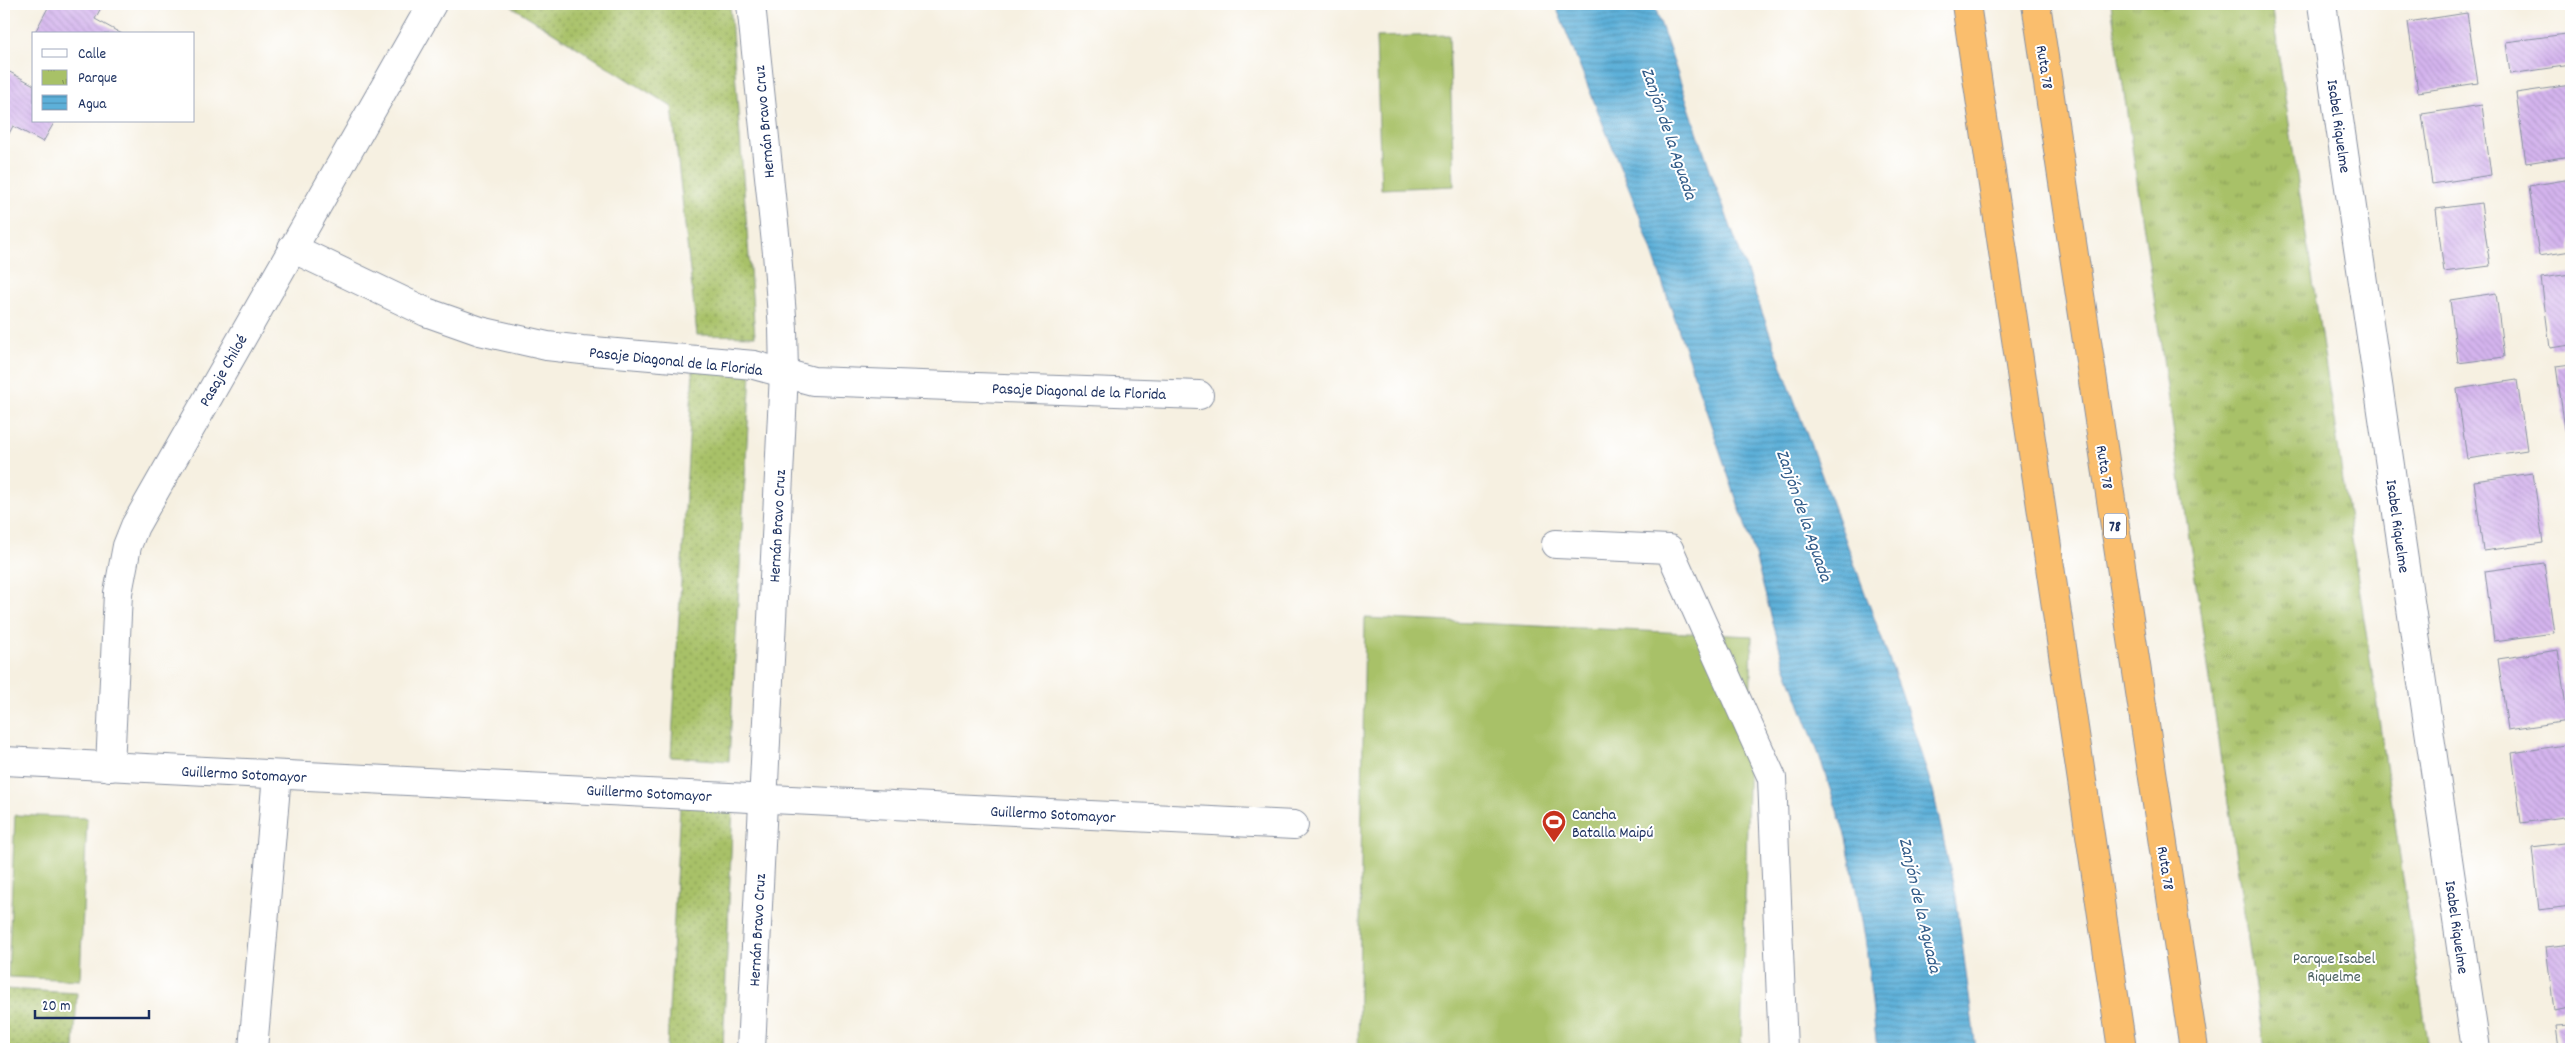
<svg xmlns="http://www.w3.org/2000/svg" width="2575" height="1053" font-family="Dekko,sans-serif">
<style>
.grass{fill:url(#grass-dots);stroke:#627862}
.park{fill:url(#park-tufts);stroke:#627862}
.pitch{fill:#a8c167;stroke:#627862}
.water{fill:url(#water-rules);stroke:#3c709c}
.building{fill:url(#building-back-hatch)}
.lines{fill:none;stroke-linecap:round;stroke-linejoin:round}
.minor-casing{stroke:#8890a0;stroke-width:30}
.highway-casing{stroke:#8890a0;stroke-width:30}
.minor{stroke:#fff;stroke-width:28}
.highway{stroke:#fabe6d;stroke-width:28}
.labels{text-anchor:middle;stroke-width:4;stroke-linejoin:round;paint-order:stroke}
.shield{fill:#fff;stroke:#5f6d8e;stroke-width:1}
.shield-label{font-size:15px;font-weight:bold;fill:#1b2f5e}
.street-label{font-size:16px;fill:#1b2f5e;stroke:#fff}
.poi-label{font-size:16px;fill:#1b2f5e;stroke:#fff;text-anchor:start}
.park-label{font-size:16px;fill:#4c6261;stroke:#fff}
.water-label{font-size:18px;font-style:italic;fill:#325c89;stroke:#fff}
</style>
<defs>
<pattern id="grass-dots" width="8" height="8" patternUnits="userSpaceOnUse" patternTransform="scale(1.25)"><rect width="8" height="8" fill="#a8c167"/><path d="M2 2h.1M6 6h.1" fill="none" stroke="#889d58" stroke-width="1.8" stroke-linecap="round"/></pattern>
<pattern id="park-tufts" width="24" height="20" patternUnits="userSpaceOnUse" patternTransform="scale(1.25)"><rect width="24" height="20" fill="#a8c167"/><path d="M3 7l-1-3M5 7V3M7 7l1-3M15 17l-1-3M17 17v-4M19 17l1-3" fill="none" stroke="#889d58"/></pattern>
<pattern id="water-rules" width="6" height="5" patternUnits="userSpaceOnUse" patternTransform="scale(1.25)"><rect width="6" height="5" fill="#5db0d9"/><path d="M0 2.5h6" fill="none" stroke="#4c90b3"/></pattern>
<pattern id="building-back-hatch" width="6" height="6" patternUnits="userSpaceOnUse" patternTransform="scale(1.25)"><rect width="6" height="6" fill="#d4b4ed"/><path d="M-1 5l2 2M0 0l6 6M5-1l2 2" fill="none" stroke="#b59bce"/></pattern>
</defs>
<rect width="100%" height="100%" fill="#fff"/>
<filter id="ink" filterUnits="userSpaceOnUse"><feTurbulence type="fractalNoise" baseFrequency=".02" numOctaves="2"/><feDisplacementMap in="SourceGraphic" scale="10" xChannelSelector="R" yChannelSelector="G"/><feConvolveMatrix kernelMatrix="1 2 1 2 8 2 1 2 1" color-interpolation-filters="sRGB"/></filter>
<filter id="wash" filterUnits="userSpaceOnUse"><feTurbulence type="fractalNoise" baseFrequency=".0096" numOctaves="4" result="noise"/><feDisplacementMap in="SourceGraphic" scale="20" xChannelSelector="R" yChannelSelector="G"/><feGaussianBlur stdDeviation="1.12" result="paint"/><feColorMatrix in="noise" values="0 0 0 0 0 0 0 0 0 0 0 0 0 0 0 0 0 1.4 0 .05"/><feComposite in="paint" operator="in"/></filter>
<g filter="url(#wash)">
<rect width="100%" height="100%" fill="#f6f0e1"/>
<g class="grass">
<polygon points="508,4 730,4 755,336 697,335 672,107"/>
<polygon points="693,369 751,372 729,761 671,757"/>
<polygon points="680,805 733,805 723,1049 667,1049"/>
<polygon points="4,989 77,993 74,1049 4,1049"/>
</g>
<polygon class="park" points="2111,4 2271,4 2429,1049 2264,1049"/>
<g class="pitch">
<polygon points="1449,35 1454,186 1381,189 1376,37"/>
<polygon points="1365,618 1752,636 1741,1049 1358,1049"/>
<polygon points="15,815 87,818 80,980 8,977"/>
</g>
<polygon class="water" points="1555,4 1654,4 1715,184 1902,694 1933,791 1956,897 1976,1049 1877,1049 1865,937 1846,838 1819,755 1783,660 1752,545 1639,214"/>
<g id="blocks">
<g class="building">
<polygon points="50,4 103,4 95,19 122,34 34,34"/>
<polygon points="2467,13 2478,83 2418,92 2408,22"/>
<polygon points="2566,34 2571,65 2510,74 2506,42"/>
<polygon points="4,69 34,85 34,121 55,121 43,142 13,126 4,143"/>
<polygon points="2571,85 2571,156 2526,163 2516,93"/>
<polygon points="2482,105 2491,175 2432,184 2422,114"/>
<polygon points="2571,179 2571,251 2539,256 2529,186"/>
<polygon points="2481,203 2490,266 2444,272 2436,209"/>
<polygon points="2571,274 2571,345 2550,348 2541,278"/>
<polygon points="2496,293 2504,357 2458,363 2450,300"/>
<polygon points="2571,364 2571,435 2566,436 2556,366"/>
<polygon points="2517,380 2527,450 2467,459 2457,389"/>
<polygon points="2533,473 2543,543 2483,551 2474,481"/>
<polygon points="2544,563 2554,633 2494,641 2485,571"/>
<polygon points="2558,650 2568,721 2508,730 2498,659"/>
<polygon points="2571,744 2571,816 2521,823 2512,753"/>
<polygon points="2571,842 2571,906 2539,910 2532,847"/>
<polygon points="2571,944 2571,1008 2554,1011 2546,947"/>
<polygon points="2571,1025 2571,1049 2559,1049 2556,1026"/>
</g>
</g>
</g>
<g filter="url(#ink)">
<use href="#blocks" fill-opacity="0" stroke="#8890a0" stroke-width="1"/>
<g class="lines">
<defs>
<g id="minor">
<polyline points="2322,4 2476,1049"/>
<polyline points="292,248 426,312 480,331 547,346 582,350 754,365 813,381 1199,395"/>
<polyline points="1556,544 1669,549 1772,778 1783,1049"/>
<polyline points="4,761 1294,825"/>
<polyline points="110,767 118,593 127,546 135,526 432,4"/>
<polyline points="253,1049 277,775"/>
<polyline points="751,1049 784,373 783,329 777,253 751,4"/>
</g>
<g id="highway">
<polyline points="1966,4 2122,1049"/>
<polyline points="2036,4 2194,1049"/>
</g>
</defs>
<use href="#minor" class="minor-casing"/>
<use href="#highway" class="highway-casing"/>
<use href="#minor" class="minor"/>
<use href="#highway" class="highway"/>
</g>
</g>
<defs>
<symbol id="stadium-pin" viewBox="-11 -11 22 30"><path d="M0 17L-7.5 6A9.5 9.5 0 1 1 7.5 6Z" fill="#c8321e" stroke="#fff"/><path d="M0-5a6.5 5 0 1 0 0 10a6.5 5 0 1 0 0-10ZM-3.5-1.8h7v3.6h-7Z" fill="#fff"/></symbol>
</defs>
<g fill-rule="evenodd">
<use href="#stadium-pin" x="1540" y="808" width="28" height="38"/>
</g>
<g class="labels">
<rect class="shield" x="2104" y="513.5" width="22" height="25" rx="4"/>
<g class="shield-label">
<text x="2115" y="531">78</text>
</g>
<g class="street-label">
<text transform="translate(2046 67) rotate(81)" y="6">Ruta 78</text>
<text transform="translate(763 122) rotate(-95)" y="6">Hernán Bravo Cruz</text>
<text transform="translate(2340 126) rotate(82)" y="6">Isabel Riquelme</text>
<text transform="translate(676 360) rotate(6)" y="6">Pasaje Diagonal de la Florida</text>
<text transform="translate(222 370) rotate(-60)" y="6">Pasaje Chiloé</text>
<text transform="translate(1079 390) rotate(2)" y="6">Pasaje Diagonal de la Florida</text>
<text transform="translate(2106 467) rotate(81)" y="6">Ruta 78</text>
<text transform="translate(776 526) rotate(-87)" y="6">Hernán Bravo Cruz</text>
<text transform="translate(2399 526) rotate(82)" y="6">Isabel Riquelme</text>
<text transform="translate(244 773) rotate(3)" y="6">Guillermo Sotomayor</text>
<text transform="translate(649 792) rotate(3)" y="6">Guillermo Sotomayor</text>
<text transform="translate(1053 813) rotate(3)" y="6">Guillermo Sotomayor</text>
<text transform="translate(2167 868) rotate(81)" y="6">Ruta 78</text>
<text transform="translate(2458 927) rotate(82)" y="6">Isabel Riquelme</text>
<text transform="translate(756 930) rotate(-87)" y="6">Hernán Bravo Cruz</text>
</g>
<g class="poi-label">
<text x="1572" y="819">Cancha<tspan x="1572" dy="18">Batalla Maipú</tspan></text>
</g>
<g class="park-label">
<text x="2334" y="963">Parque Isabel<tspan x="2334" dy="18">Riquelme</tspan></text>
</g>
<g class="water-label">
<text transform="translate(1670 133) rotate(71)" y="6">Zanjón de la Aguada</text>
<text transform="translate(1805 515) rotate(71)" y="6">Zanjón de la Aguada</text>
<text transform="translate(1921 905) rotate(77)" y="6">Zanjón de la Aguada</text>
</g>
</g>
<rect width="2575" height="1053" fill="none" stroke="#fff" stroke-width="20"/>
<rect x="32" y="32" width="162" height="90" fill="#ffffff" stroke="#a4acbf"/>
<rect x="42" y="49" width="25" height="8" fill="#ffffff" stroke="#a4acbf"/>
<text x="78" y="58" font-size="15" fill="#1b2f5e">Calle</text>
<rect x="42" y="70" width="25" height="15" fill="url(#park-tufts)" stroke="#a4acbf"/>
<text x="78" y="82" font-size="15" fill="#1b2f5e">Parque</text>
<rect x="42" y="95" width="25" height="15" fill="url(#water-rules)" stroke="#a4acbf"/>
<text x="78" y="108" font-size="15" fill="#1b2f5e">Agua</text>
<path d="M35 1010v8h114v-8" fill="none" stroke="#1b2f5e" stroke-width="2.5"/>
<text x="42" y="1010" font-size="15" fill="#1b2f5e" stroke="#ffffff" stroke-width="4" paint-order="stroke">20 m</text>
</svg>
